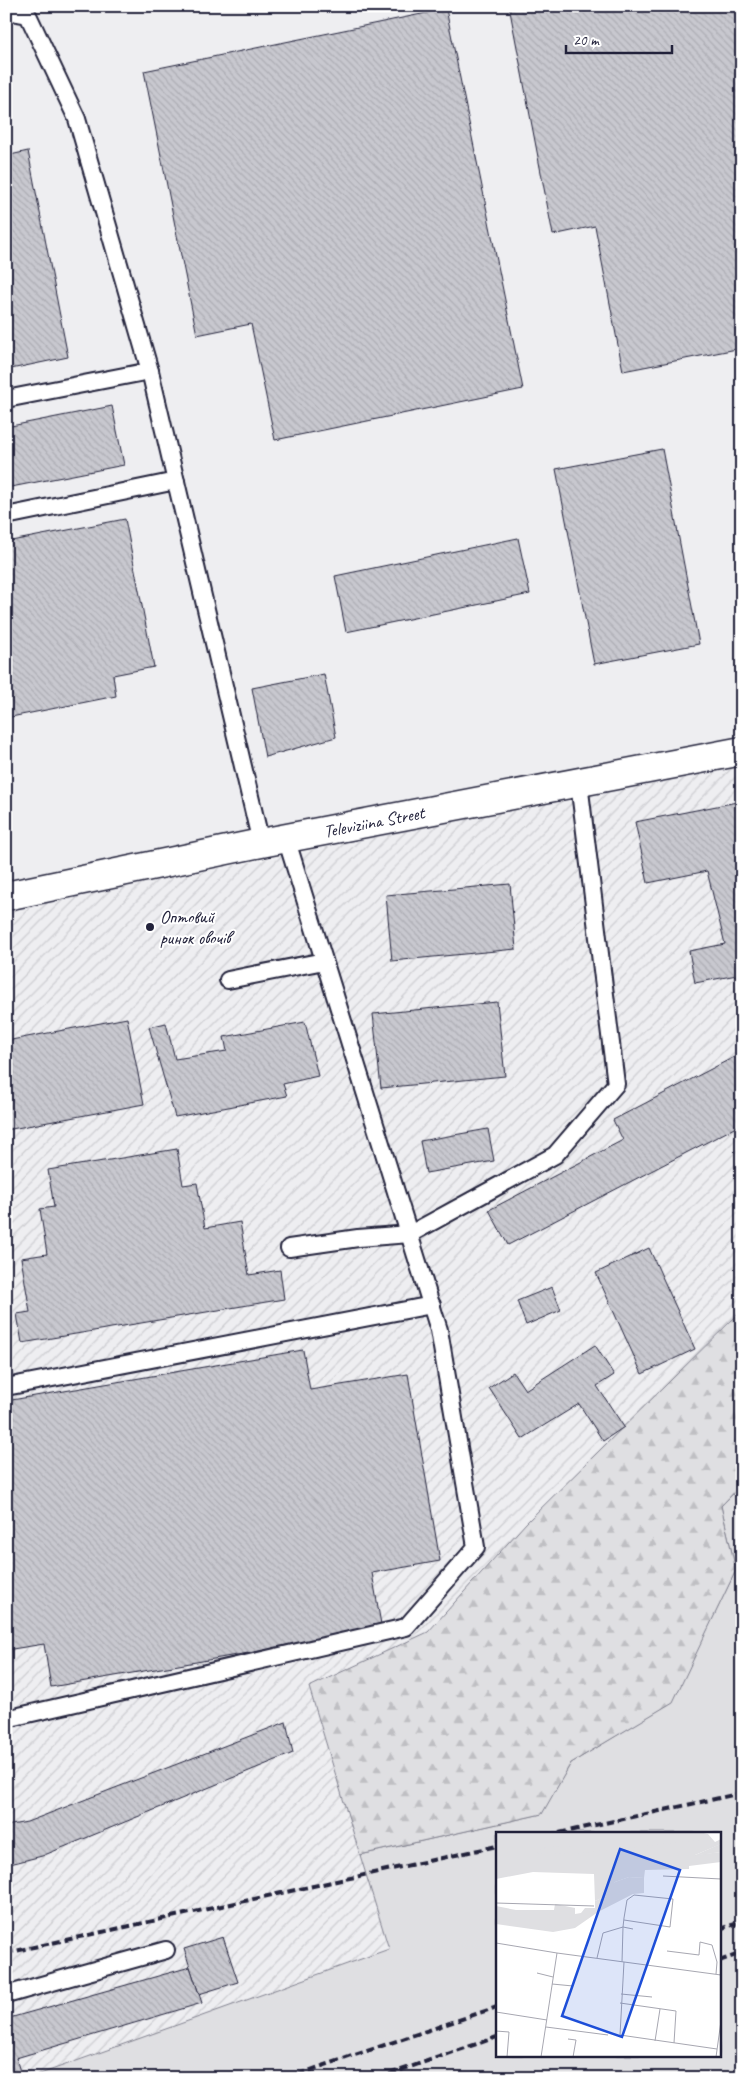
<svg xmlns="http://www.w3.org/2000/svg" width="748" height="2084" font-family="Caveat,sans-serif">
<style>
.built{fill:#eeeef1}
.industrial{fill:url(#industrial-furrows)}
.grass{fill:#dfdfe2;stroke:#80808e;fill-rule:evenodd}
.forest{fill:url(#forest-firs);stroke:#80808e}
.building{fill:url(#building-back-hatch);stroke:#22223b}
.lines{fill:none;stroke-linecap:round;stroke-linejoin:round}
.lane-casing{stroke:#22223b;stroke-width:20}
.street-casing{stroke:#22223b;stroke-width:31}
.lane{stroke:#fff;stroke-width:16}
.street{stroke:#fff;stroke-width:28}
.rail{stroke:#22223b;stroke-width:4;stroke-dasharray:8 4;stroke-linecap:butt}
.poi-dot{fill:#22223b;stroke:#fff;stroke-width:2}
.labels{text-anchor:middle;stroke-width:4;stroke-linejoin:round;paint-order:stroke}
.street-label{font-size:18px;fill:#22223b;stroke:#fff}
.poi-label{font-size:18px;fill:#22223b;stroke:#fff;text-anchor:start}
.inset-road{fill:none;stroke:#a7a7b1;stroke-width:1}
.view{fill:#1d4ed8;fill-opacity:0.15;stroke:#1d4ed8;stroke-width:2.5}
.inset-edge{fill:none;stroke:#22223b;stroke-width:2.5}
</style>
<defs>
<pattern id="industrial-furrows" width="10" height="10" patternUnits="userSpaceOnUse" patternTransform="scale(1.25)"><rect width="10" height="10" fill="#eeeef1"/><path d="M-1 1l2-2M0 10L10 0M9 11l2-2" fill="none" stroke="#ccccd0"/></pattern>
<pattern id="forest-firs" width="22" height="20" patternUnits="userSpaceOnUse" patternTransform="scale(1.25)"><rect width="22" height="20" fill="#dfdfe2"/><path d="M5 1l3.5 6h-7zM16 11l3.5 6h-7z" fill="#bfbfc3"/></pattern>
<pattern id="building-back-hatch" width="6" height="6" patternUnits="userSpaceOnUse" patternTransform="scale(1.25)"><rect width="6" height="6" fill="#c8c8cf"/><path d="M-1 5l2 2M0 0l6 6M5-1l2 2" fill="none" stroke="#acacb3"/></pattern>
</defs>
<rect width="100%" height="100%" fill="#fff"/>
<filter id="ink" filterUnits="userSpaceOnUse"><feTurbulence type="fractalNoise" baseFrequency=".02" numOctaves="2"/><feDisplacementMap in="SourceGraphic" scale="10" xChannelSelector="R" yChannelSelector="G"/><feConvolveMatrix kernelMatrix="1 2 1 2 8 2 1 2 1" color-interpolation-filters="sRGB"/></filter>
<g filter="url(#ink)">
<polygon class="built" points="6,6 742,6 742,737 6,880"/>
<polygon class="industrial" points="742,766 742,1310 526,1523 428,1632 309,1687 389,1949 29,2078 6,2078 6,911 539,804"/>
<path class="grass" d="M742 1485V2078H29L389 1949 360 1855 541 1814 571 1763 672 1702 736 1570 721 1506ZM497 1833H719V2055H497Z"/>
<polygon class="forest" points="742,1310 742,1484 721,1506 736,1570 673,1702 571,1763 542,1814 360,1855 309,1687 428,1632 526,1523"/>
<g class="building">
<polygon points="509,6 742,6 742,348 623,371 595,226 553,235"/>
<polygon points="446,9 523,389 275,440 251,324 197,335 144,71"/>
<polygon points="6,79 11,102 6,103"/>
<polygon points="28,151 68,357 6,370 6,156"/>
<polygon points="112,406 124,465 6,488 6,427"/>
<polygon points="662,449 699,644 594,664 556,469"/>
<polygon points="125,519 154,667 113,675 116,696 6,718 6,542"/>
<polygon points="518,538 530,594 346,632 335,576"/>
<polygon points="324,674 336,737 265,757 252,688"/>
<polygon points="737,802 742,819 742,974 695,983 689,951 725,944 707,871 648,883 635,822"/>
<polygon points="510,884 516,949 392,961 386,895"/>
<polygon points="497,1002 505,1076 381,1088 373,1014"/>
<polygon points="127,1018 144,1104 6,1130 6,1041"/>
<polygon points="305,1022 318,1076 283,1084 287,1096 175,1117 149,1027 166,1023 175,1059 227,1051 224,1037"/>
<polygon points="736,1056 742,1067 742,1124 508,1245 489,1210 623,1140 613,1120"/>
<polygon points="488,1129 494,1161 426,1173 420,1141"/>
<polygon points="177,1149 183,1185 197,1183 205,1228 240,1222 249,1275 280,1270 284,1299 22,1343 17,1314 30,1312 21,1258 47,1254 40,1209 54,1207 48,1170"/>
<polygon points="649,1248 695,1349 642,1374 596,1273"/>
<polygon points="552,1287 561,1310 526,1325 517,1301"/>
<polygon points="595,1345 614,1375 597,1386 624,1427 603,1441 579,1404 522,1439 489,1388 513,1372 525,1390"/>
<polygon points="303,1350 310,1390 408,1374 440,1561 372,1573 382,1630 51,1687 44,1644 6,1650 6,1401"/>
<polygon points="286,1722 293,1753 42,1856 6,1865 6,1826 27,1822"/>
<polygon points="223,1937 238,1982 199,1994 184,1949"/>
<polygon points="190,1967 202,2003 16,2058 21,2075 6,2078 6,2019"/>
</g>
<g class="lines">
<defs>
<g id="lane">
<polyline points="6,11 28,15 77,119 150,371 261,843"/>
<polyline points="6,399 150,371"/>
<polyline points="6,516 176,481"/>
<polyline points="228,980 324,961"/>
<polyline points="289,1248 358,1238 410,1234 555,1155 616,1084 579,783"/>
<polyline points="6,1387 432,1305"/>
<polyline points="6,1719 406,1627 476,1547 439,1330 286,838"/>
<polyline points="6,1995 166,1950"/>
</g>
<polyline id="street" points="6,896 261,843 742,751"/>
</defs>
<use href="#lane" class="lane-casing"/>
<use href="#street" class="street-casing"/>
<use href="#lane" class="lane"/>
<use href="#street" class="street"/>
<g class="rail">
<polyline points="559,1833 742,1793"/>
<polyline points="719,1929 742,1922"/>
<polyline points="6,1953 497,1846"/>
<polyline points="719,1961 742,1953"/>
<polyline points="287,2078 497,2007"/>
<polyline points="378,2078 497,2037"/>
</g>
</g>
</g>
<circle class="poi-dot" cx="150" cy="927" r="5"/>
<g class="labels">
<g class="street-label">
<text transform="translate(374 822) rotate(-11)" y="6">Televiziina Street</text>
</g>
<g class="poi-label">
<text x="160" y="923">Оптовий<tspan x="160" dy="21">ринок овочів</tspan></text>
</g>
</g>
<g transform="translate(496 1832)">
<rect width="225" height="225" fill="#fff"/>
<path d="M0 0H203L212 2 219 10 225 7V12L199 23 225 20V30L193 34V37L149 38 148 46 133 45 119 50 110 64 99 69 98 42 37 40 0 47Z" fill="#dfdfe2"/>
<path d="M188 0H201L213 7 85 21 43 22 40 19 54 14 82 15 89 11 127 9 144 4 151 7 179 2 184 5ZM225 12V20L197 24 222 13ZM133 45 148 46V61L137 62 102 80 79 96 57 100 0 92V74L20 78H58L59 72 79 76V82L85 81 89 76H99V69L110 64V59L119 50Z" fill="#dfdfe2"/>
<path class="inset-road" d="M167 44 225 47M0 71 98 74M0 111 61 121 45 225M171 119 203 123 204 110 216 113 221 130 220 142M61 121 225 143M101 126 107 101 127 95 137 97M126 130 127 95 128 86 131 68 138 63 177 67 174 95 128 88M128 130 124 203 221 217M41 141 57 145M56 152 77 154M125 162 156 165M124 171 180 179 178 211M0 180 51 188M50 195 112 203M0 199 13 200 11 225M72 207 80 208 77 225M159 209 164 177M220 225 225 189"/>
<path class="view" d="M124 17 184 38 126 205 66 184Z"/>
<rect width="225" height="225" class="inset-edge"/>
</g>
<rect width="748" height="2084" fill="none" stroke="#fff" stroke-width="25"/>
<rect x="12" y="12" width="723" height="2059" fill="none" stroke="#22223b" stroke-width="2" filter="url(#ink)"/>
<path d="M566 45v8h106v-8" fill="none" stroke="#22223b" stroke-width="2.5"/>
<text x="573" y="45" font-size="15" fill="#22223b" stroke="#ffffff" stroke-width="4" paint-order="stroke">20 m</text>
</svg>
